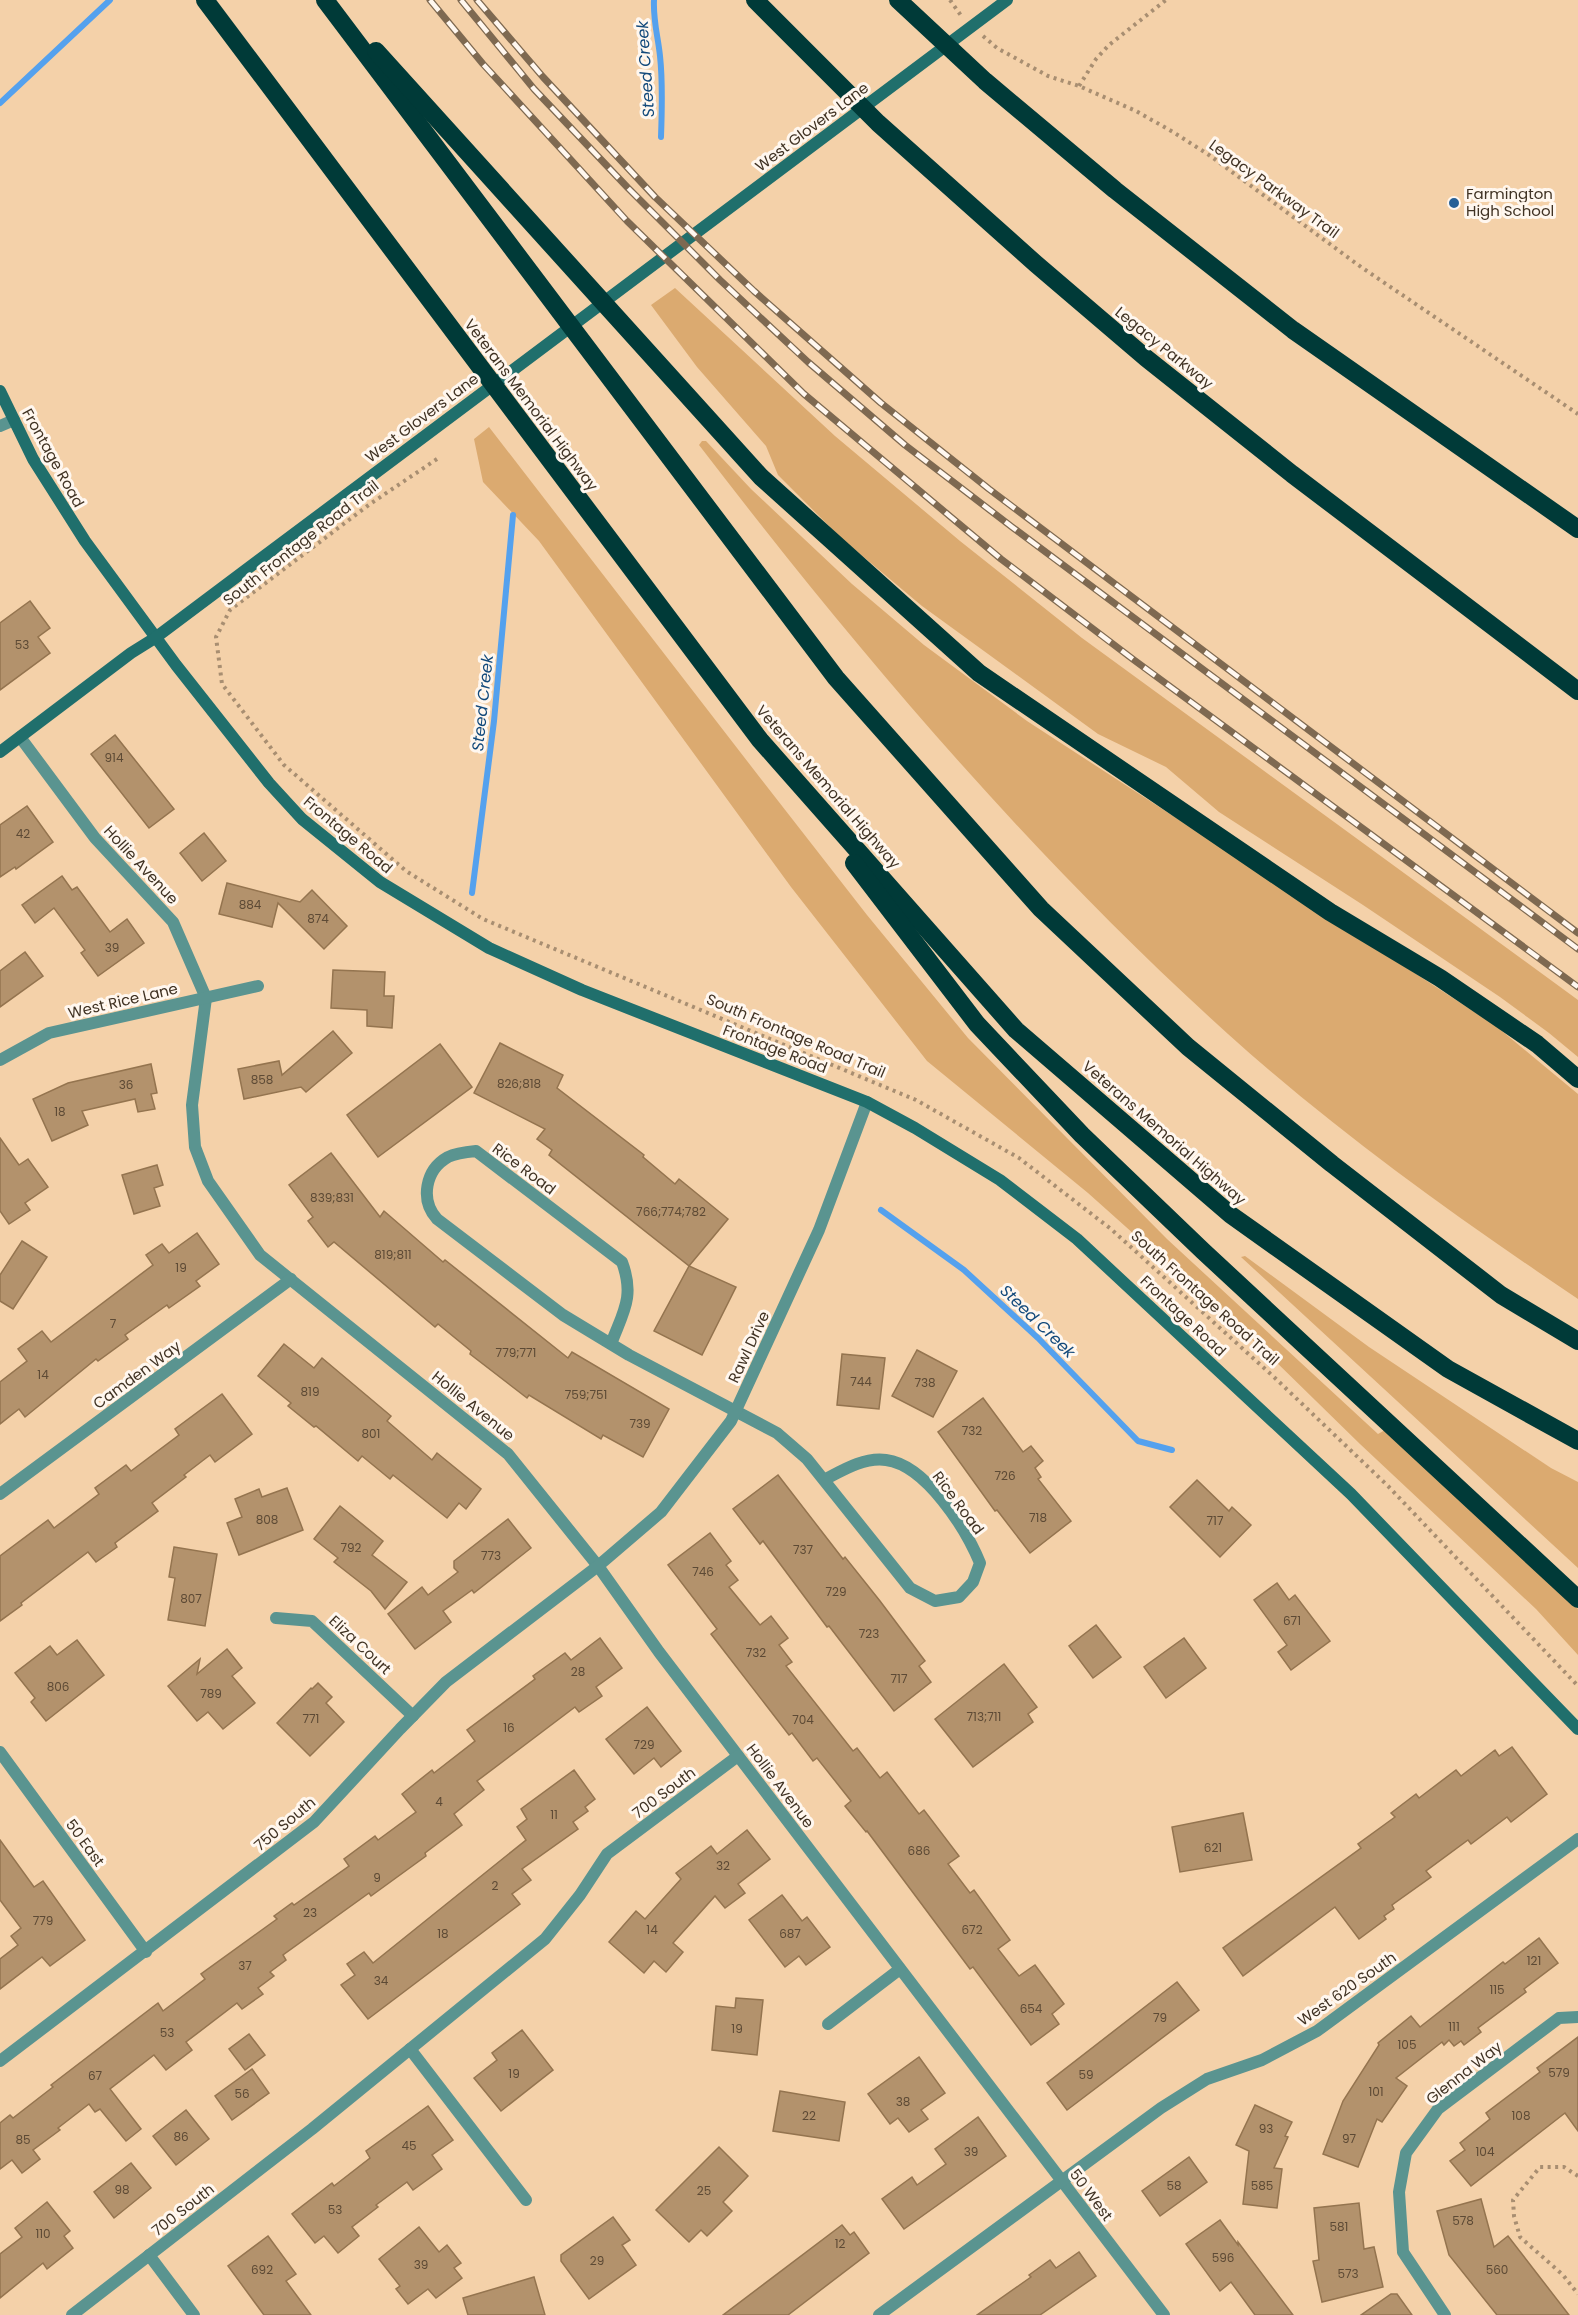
<svg xmlns="http://www.w3.org/2000/svg" width="1578" height="2315" font-family="Poppins,sans-serif">
<style>
.green{fill:#dbaa70}
.lines{fill:none;stroke-linecap:round;stroke-linejoin:round}
.stream{stroke:#54a1ee;stroke-width:6}
.building{fill:#b3926c;stroke:#94744f;stroke-width:1.5}
.path{stroke:#a88e71;stroke-width:4;stroke-dasharray:3 4.5;stroke-linecap:butt}
.street{stroke:#5a9490;stroke-width:12}
.secondary{stroke:#206f6c;stroke-width:12}
.highway{stroke:#003a38;stroke-width:18}
.rail-casing{stroke:#7e6951;stroke-width:7}
.rail{stroke:#fff7ef;stroke-width:4.5;stroke-dasharray:14;stroke-linecap:butt}
.poi-dot{fill:#266097;stroke:#fff7ef;stroke-width:2}
.labels{text-anchor:middle;stroke-width:6;stroke-linejoin:round;paint-order:stroke}
.number-label{font-size:12px;fill:#5d4a35}
.street-label{font-size:15px;fill:#403223;stroke:#fff7ef}
.poi-label{font-size:15px;fill:#403223;stroke:#fff7ef;text-anchor:start}
.water-label{font-size:16px;font-style:italic;fill:#12497b;stroke:#fff7ef}
</style>
<rect width="100%" height="100%" fill="#f4d1a9"/>
<g class="green">
<polygon points="675,288 835,436 960,541 1082,638 1578,1000 1578,1057 1549,1033 1500,997 1363,905 1219,812 1166,767 1098,734 922,606 841,538 778,475 766,446 697,367 651,305"/>
<polygon points="489,427 761,779 867,915 968,1038 1167,1239 1378,1434 1385,1430 1578,1609 1578,1655 1536,1609 1360,1444 1267,1353 1088,1193 927,1061 791,887 539,541 483,482 474,439"/>
<path d="M702 441H706L751 489 852 584 924 645 1027 721 1496 1026 1578 1094V1299C1456 1217 1337 1132 1228 1034 1031 856 860 655 699 445Z"/>
<polygon points="1245,1256 1369,1347 1551,1468 1578,1482 1578,1568 1241,1257"/>
</g>
<g class="lines">
<g class="stream">
<path d="M654 0C653 21 658 36 660 56 663 83 662 110 661 137"/>
<polyline points="0,103 110,0"/>
<polyline points="472,893 494,721 513,515"/>
<polyline points="881,1210 964,1270 1038,1338 1138,1441 1172,1450"/>
</g>
</g>
<g class="building">
<polygon points="30,601 50,628 38,637 50,653 0,690 0,623"/>
<polygon points="115,735 174,809 149,828 91,754"/>
<polygon points="27,806 53,842 16,869 15,867 0,877 0,825"/>
<polygon points="204,833 226,861 202,881 180,853"/>
<polygon points="62,876 72,890 77,887 110,932 127,919 144,943 98,976 81,953 85,950 54,908 35,923 22,905"/>
<polygon points="227,883 300,902 312,890 347,926 324,949 278,903 272,927 219,914"/>
<polygon points="25,952 43,976 0,1007 0,971"/>
<polygon points="333,970 385,972 384,996 394,996 392,1028 367,1026 367,1010 331,1008"/>
<polygon points="333,1031 352,1053 306,1092 301,1087 244,1099 238,1069 279,1061 282,1075"/>
<polygon points="500,1043 563,1075 557,1088 644,1155 643,1157 675,1184 679,1179 728,1219 689,1266 736,1287 702,1355 654,1331 689,1266 549,1155 552,1150 537,1139 545,1129 474,1093"/>
<polygon points="440,1044 472,1087 378,1157 347,1115"/>
<polygon points="151,1064 157,1093 151,1094 155,1109 138,1112 135,1099 82,1111 88,1125 52,1141 33,1099 68,1083"/>
<polygon points="0,1138 19,1165 28,1159 48,1187 25,1203 30,1210 9,1224 0,1211"/>
<polygon points="331,1153 380,1217 384,1211 443,1262 445,1260 568,1358 572,1352 669,1409 643,1457 603,1435 601,1439 529,1395 527,1398 470,1354 471,1351 438,1324 435,1327 334,1242 328,1247 308,1221 313,1217 289,1185"/>
<polygon points="157,1165 163,1185 154,1188 160,1206 134,1214 122,1175"/>
<polygon points="197,1233 219,1264 196,1281 200,1286 169,1308 167,1305 125,1335 128,1339 98,1361 96,1359 25,1417 19,1409 0,1424 0,1382 27,1361 18,1349 42,1331 51,1342 153,1265 146,1255 162,1244 169,1253"/>
<polygon points="22,1241 47,1257 13,1309 0,1301 0,1275"/>
<polygon points="284,1344 314,1368 322,1358 391,1416 387,1421 432,1460 437,1453 481,1489 466,1509 459,1503 447,1518 393,1475 390,1479 362,1456 358,1461 316,1426 314,1427 288,1406 291,1403 258,1376"/>
<polygon points="917,1350 957,1371 933,1417 892,1396"/>
<polygon points="842,1354 885,1358 879,1409 837,1405"/>
<polygon points="222,1394 252,1434 215,1462 210,1455 184,1475 186,1477 152,1503 158,1511 115,1543 117,1547 96,1562 88,1552 21,1603 22,1605 0,1621 0,1556 48,1520 54,1528 99,1494 95,1488 126,1465 131,1471 179,1435 175,1429"/>
<polygon points="983,1398 1023,1452 1031,1446 1043,1461 1035,1468 1041,1477 1038,1479 1071,1521 1030,1553 997,1510 995,1511 938,1432"/>
<polygon points="778,1475 843,1559 845,1557 880,1601 925,1661 919,1666 931,1682 894,1711 829,1626 827,1627 763,1541 760,1544 733,1509"/>
<polygon points="1197,1480 1229,1511 1232,1507 1251,1525 1220,1557 1170,1507"/>
<polygon points="287,1488 303,1530 239,1555 227,1523 242,1517 235,1499 259,1489 262,1497"/>
<polygon points="340,1506 383,1541 372,1555 407,1582 385,1609 371,1591 334,1562 338,1558 314,1539"/>
<polygon points="508,1519 531,1548 474,1593 472,1590 443,1611 451,1622 415,1649 388,1614 422,1587 428,1595 458,1572 454,1568 454,1561"/>
<polygon points="710,1533 731,1561 726,1565 738,1580 729,1587 760,1625 771,1616 788,1638 779,1645 792,1662 786,1666 853,1751 857,1748 880,1778 887,1772 919,1814 924,1810 959,1856 948,1864 970,1893 974,1890 1010,1940 998,1949 1019,1976 1035,1965 1064,2004 1052,2014 1059,2024 1031,2045 973,1967 970,1969 867,1831 866,1832 845,1806 851,1801 817,1758 813,1761 792,1733 789,1735 711,1634 717,1629 668,1565"/>
<polygon points="174,1547 217,1554 205,1626 168,1620 175,1578 169,1577"/>
<polygon points="1277,1583 1289,1600 1295,1595 1330,1641 1291,1670 1278,1652 1287,1645 1254,1600"/>
<polygon points="1096,1625 1121,1657 1093,1678 1069,1646"/>
<polygon points="600,1638 622,1668 596,1687 602,1696 579,1712 575,1707 477,1781 484,1790 454,1814 462,1825 425,1853 426,1856 371,1896 369,1893 283,1955 286,1960 270,1972 274,1976 258,1988 263,1994 242,2009 237,2003 186,2042 192,2050 166,2070 154,2055 110,2089 141,2129 126,2141 100,2109 95,2112 89,2104 58,2128 60,2130 33,2150 40,2159 22,2173 12,2160 0,2169 0,2123 10,2115 13,2118 53,2087 51,2085 158,2003 163,2011 205,1979 201,1974 277,1919 274,1916 292,1903 294,1905 349,1866 344,1859 375,1836 378,1840 416,1812 402,1794 432,1770 434,1773 475,1741 467,1730 535,1679 533,1676 565,1653 571,1660"/>
<polygon points="1184,1638 1206,1668 1166,1698 1144,1667"/>
<polygon points="77,1640 104,1675 46,1721 31,1702 35,1698 15,1673 50,1646 57,1655"/>
<polygon points="227,1649 242,1668 232,1676 255,1703 223,1729 208,1712 197,1721 168,1686 200,1659 197,1674"/>
<polygon points="1004,1664 1037,1707 1028,1714 1033,1722 973,1767 935,1719"/>
<polygon points="318,1683 332,1697 326,1703 344,1722 310,1756 277,1723 311,1688 312,1689"/>
<polygon points="647,1707 681,1751 661,1767 654,1758 634,1774 606,1739"/>
<polygon points="1512,1747 1547,1794 1511,1822 1507,1817 1471,1844 1468,1840 1426,1871 1431,1877 1392,1905 1394,1909 1384,1916 1386,1919 1359,1939 1335,1907 1243,1976 1223,1948 1361,1848 1358,1844 1395,1817 1391,1813 1416,1794 1419,1798 1456,1770 1461,1776 1495,1750 1499,1756"/>
<polygon points="574,1770 595,1799 585,1807 588,1811 573,1822 578,1829 522,1869 531,1880 512,1894 520,1904 368,2019 341,1985 355,1975 347,1964 364,1952 373,1963 526,1840 517,1827 527,1819 521,1809"/>
<polygon points="1243,1813 1252,1860 1180,1872 1172,1827"/>
<polygon points="747,1830 770,1859 738,1884 745,1893 725,1908 715,1896 673,1943 683,1952 666,1972 654,1961 644,1973 609,1942 636,1911 645,1919 681,1879 676,1873 711,1846 717,1854"/>
<polygon points="0,1840 34,1887 43,1881 85,1940 50,1966 42,1957 0,1989 0,1959 18,1945 11,1936 21,1928 0,1900"/>
<polygon points="782,1895 802,1921 807,1917 830,1947 806,1965 799,1956 785,1967 749,1920"/>
<polygon points="1539,1938 1558,1963 1524,1989 1526,1992 1478,2028 1481,2032 1464,2045 1461,2041 1454,2046 1449,2040 1444,2045 1442,2042 1396,2078 1407,2086 1382,2122 1377,2119 1358,2167 1323,2154 1343,2101 1379,2045 1378,2043 1411,2016 1420,2027 1503,1962 1505,1964"/>
<polygon points="1177,1982 1199,2010 1067,2110 1047,2083"/>
<polygon points="736,1998 763,2000 757,2055 712,2050 716,2006 735,2008"/>
<polygon points="522,2030 553,2070 501,2111 474,2078 497,2060 492,2053"/>
<polygon points="249,2034 265,2055 245,2070 229,2049"/>
<polygon points="1578,2037 1578,2131 1565,2113 1471,2186 1450,2161 1465,2150 1460,2143 1490,2119 1486,2113 1540,2072 1537,2068"/>
<polygon points="919,2057 945,2093 921,2110 928,2119 909,2132 898,2118 890,2124 868,2094"/>
<polygon points="252,2069 269,2093 232,2120 215,2096"/>
<polygon points="780,2091 845,2102 839,2141 773,2131"/>
<polygon points="1255,2105 1292,2122 1285,2136 1288,2137 1274,2168 1282,2169 1277,2208 1243,2204 1249,2151 1236,2145"/>
<polygon points="428,2106 453,2140 432,2155 442,2169 413,2190 407,2182 376,2205 378,2207 352,2227 359,2236 338,2253 324,2236 315,2243 292,2214 332,2183 334,2186 370,2158 366,2151"/>
<polygon points="186,2110 209,2139 176,2165 153,2136"/>
<polygon points="978,2117 1006,2156 904,2229 882,2199 912,2177 917,2185 946,2164 935,2149"/>
<polygon points="719,2147 748,2176 723,2202 732,2211 707,2236 701,2230 689,2242 656,2210"/>
<polygon points="1189,2157 1207,2182 1160,2216 1142,2191"/>
<polygon points="131,2163 151,2188 114,2218 94,2192"/>
<polygon points="1481,2199 1494,2247 1508,2236 1569,2315 1497,2315 1449,2255 1437,2211"/>
<polygon points="47,2202 70,2231 64,2236 73,2248 47,2269 43,2263 0,2298 0,2254 22,2237 15,2228"/>
<polygon points="1359,2203 1364,2249 1374,2247 1383,2287 1322,2302 1313,2261 1319,2260 1314,2208"/>
<polygon points="613,2217 630,2240 622,2245 636,2265 589,2299 561,2261 561,2255"/>
<polygon points="1220,2220 1238,2245 1238,2242 1293,2315 1255,2315 1231,2282 1220,2291 1186,2244"/>
<polygon points="842,2225 850,2235 854,2232 869,2253 788,2315 723,2315"/>
<polygon points="419,2227 439,2252 447,2245 461,2263 454,2268 462,2278 436,2298 428,2289 408,2304 396,2289 400,2286 379,2259"/>
<polygon points="268,2236 296,2274 286,2281 311,2315 264,2315 228,2266"/>
<polygon points="1079,2252 1096,2276 1040,2315 977,2315 1031,2277 1029,2275 1050,2260 1056,2268"/>
<polygon points="534,2277 545,2315 468,2315 463,2298"/>
<polygon points="1391,2294 1397,2294 1412,2315 1361,2315"/>
</g>
<g class="lines">
<g class="path">
<polyline points="950,0 962,17"/>
<polyline points="983,36 997,48 1048,76 1079,86 1136,111 1173,132 1209,155 1361,267 1578,414"/>
<polyline points="1079,86 1096,59 1109,45 1166,0"/>
<polyline points="437,459 370,504 230,610 216,637 222,684 284,765 406,871 483,919 916,1100 1019,1158 1111,1229 1275,1378 1388,1486 1578,1686"/>
<polyline points="1578,2176 1564,2167 1540,2167 1513,2200 1514,2216 1520,2237 1563,2275 1578,2294"/>
</g>
<g class="street">
<polyline points="0,426 14,420"/>
<polyline points="20,737 95,838 173,922 206,998 192,1105 195,1147 208,1181 260,1255 508,1454 598,1566 659,1652 1164,2315"/>
<polyline points="0,1060 49,1033 258,986"/>
<path d="M611 1344C623 1312 635 1297 622 1262L476 1151C466 1152 456 1153 448 1157 425 1170 420 1200 437 1219L563 1315 629 1355 777 1433 807 1459 910 1588 935 1601 959 1597 973 1582 980 1563C966 1529 926 1465 886 1460 864 1457 843 1470 824 1480"/>
<polyline points="0,1494 291,1279"/>
<polyline points="276,1618 312,1621 413,1716"/>
<polyline points="0,1752 146,1952"/>
<polyline points="828,2024 900,1969"/>
<polyline points="410,2049 526,2200"/>
<polyline points="0,2061 314,1822 400,1729 446,1682 598,1566 661,1512 731,1421 819,1230 867,1102"/>
<polyline points="149,2255 194,2315"/>
<polyline points="72,2315 312,2129 545,1939 580,1895 607,1854 738,1756"/>
<polyline points="879,2315 1161,2108 1207,2079 1262,2060 1317,2031 1578,1839"/>
<polyline points="1445,2315 1403,2252 1399,2192 1406,2153 1438,2109 1559,2018 1578,2017"/>
</g>
<g class="secondary">
<polyline points="0,391 33,459 85,541 176,665 269,783 302,819 380,882 489,948 582,990 867,1102 915,1128 1000,1180 1077,1239 1351,1494 1578,1729"/>
<polyline points="0,752 131,653 155,638 1007,0"/>
</g>
<g class="highway">
<polyline points="205,0 760,740 1016,1030 1231,1215 1448,1369 1578,1441"/>
<polyline points="325,0 836,678 1041,909 1188,1047 1332,1164 1501,1295 1578,1341"/>
<polyline points="755,0 878,123 1036,264 1146,358 1292,474 1578,691"/>
<polyline points="898,0 985,81 1115,190 1293,330 1578,529"/>
<polyline points="376,51 761,477 979,673 1330,912 1440,978 1537,1044 1578,1079"/>
<polyline points="854,863 977,1024 1082,1135 1203,1251 1578,1599"/>
</g>
<defs>
<g id="rail">
<polyline points="430,0 483,64 627,221 804,394 1001,559 1134,660 1578,987"/>
<polyline points="461,0 534,89 628,188 720,280 808,362 905,445 1012,527 1578,949"/>
<polyline points="477,0 543,77 655,197 754,291 881,403 989,489 1578,933"/>
</g>
</defs>
<use href="#rail" class="rail-casing"/>
<use href="#rail" class="rail"/>
</g>
<circle class="poi-dot" cx="1454" cy="203" r="6"/>
<g class="labels">
<g class="number-label">
<text x="22" y="649">53</text>
<text x="114" y="762">914</text>
<text x="23" y="838">42</text>
<text x="250" y="909">884</text>
<text x="318" y="923">874</text>
<text x="112" y="952">39</text>
<text x="262" y="1084">858</text>
<text x="519" y="1088">826;818</text>
<text x="126" y="1089">36</text>
<text x="60" y="1116">18</text>
<text x="332" y="1202">839;831</text>
<text x="671" y="1216">766;774;782</text>
<text x="393" y="1259">819;811</text>
<text x="181" y="1272">19</text>
<text x="113" y="1328">7</text>
<text x="516" y="1357">779;771</text>
<text x="43" y="1379">14</text>
<text x="861" y="1386">744</text>
<text x="925" y="1387">738</text>
<text x="310" y="1396">819</text>
<text x="586" y="1399">759;751</text>
<text x="640" y="1428">739</text>
<text x="972" y="1435">732</text>
<text x="371" y="1438">801</text>
<text x="1005" y="1480">726</text>
<text x="1038" y="1522">718</text>
<text x="267" y="1524">808</text>
<text x="1215" y="1525">717</text>
<text x="351" y="1552">792</text>
<text x="803" y="1554">737</text>
<text x="491" y="1560">773</text>
<text x="703" y="1576">746</text>
<text x="836" y="1596">729</text>
<text x="191" y="1603">807</text>
<text x="1292" y="1625">671</text>
<text x="869" y="1638">723</text>
<text x="756" y="1657">732</text>
<text x="578" y="1676">28</text>
<text x="899" y="1683">717</text>
<text x="58" y="1691">806</text>
<text x="211" y="1698">789</text>
<text x="984" y="1721">713;711</text>
<text x="311" y="1723">771</text>
<text x="803" y="1724">704</text>
<text x="509" y="1732">16</text>
<text x="644" y="1749">729</text>
<text x="439" y="1806">4</text>
<text x="554" y="1819">11</text>
<text x="1213" y="1852">621</text>
<text x="919" y="1855">686</text>
<text x="723" y="1870">32</text>
<text x="377" y="1882">9</text>
<text x="495" y="1890">2</text>
<text x="310" y="1917">23</text>
<text x="43" y="1925">779</text>
<text x="652" y="1934">14</text>
<text x="972" y="1934">672</text>
<text x="443" y="1938">18</text>
<text x="790" y="1938">687</text>
<text x="1534" y="1965">121</text>
<text x="245" y="1970">37</text>
<text x="381" y="1985">34</text>
<text x="1497" y="1994">115</text>
<text x="1031" y="2013">654</text>
<text x="1160" y="2022">79</text>
<text x="1454" y="2031">111</text>
<text x="737" y="2033">19</text>
<text x="167" y="2037">53</text>
<text x="1407" y="2049">105</text>
<text x="1559" y="2077">579</text>
<text x="514" y="2078">19</text>
<text x="1086" y="2079">59</text>
<text x="95" y="2080">67</text>
<text x="1376" y="2096">101</text>
<text x="242" y="2098">56</text>
<text x="903" y="2106">38</text>
<text x="809" y="2120">22</text>
<text x="1521" y="2120">108</text>
<text x="1266" y="2133">93</text>
<text x="181" y="2141">86</text>
<text x="1349" y="2143">97</text>
<text x="23" y="2144">85</text>
<text x="409" y="2150">45</text>
<text x="971" y="2156">39</text>
<text x="1485" y="2156">104</text>
<text x="1174" y="2190">58</text>
<text x="1262" y="2190">585</text>
<text x="122" y="2194">98</text>
<text x="704" y="2195">25</text>
<text x="335" y="2214">53</text>
<text x="1463" y="2225">578</text>
<text x="1339" y="2231">581</text>
<text x="43" y="2238">110</text>
<text x="840" y="2248">12</text>
<text x="1223" y="2262">596</text>
<text x="597" y="2265">29</text>
<text x="421" y="2269">39</text>
<text x="262" y="2274">692</text>
<text x="1497" y="2274">560</text>
<text x="1348" y="2278">573</text>
</g>
<g class="street-label">
<text transform="translate(812 127) rotate(-37)" y="5">West Glovers Lane</text>
<text transform="translate(1274 189) rotate(36)" y="5">Legacy Parkway Trail</text>
<text transform="translate(1164 348) rotate(39)" y="5">Legacy Parkway</text>
<text transform="translate(531 405) rotate(53)" y="5">Veterans Memorial Highway</text>
<text transform="translate(422 418) rotate(-37)" y="5">West Glovers Lane</text>
<text transform="translate(53 458) rotate(61)" y="5">Frontage Road</text>
<text transform="translate(301 543) rotate(-38)" y="5">South Frontage Road Trail</text>
<text transform="translate(828 787) rotate(49)" y="5">Veterans Memorial Highway</text>
<text transform="translate(348 835) rotate(40)" y="5">Frontage Road</text>
<text transform="translate(141 865) rotate(47)" y="5">Hollie Avenue</text>
<text transform="translate(123 1001) rotate(-13)" y="5">West Rice Lane</text>
<text transform="translate(796 1036) rotate(23)" y="5">South Frontage Road Trail</text>
<text transform="translate(775 1049) rotate(21)" y="5">Frontage Road</text>
<text transform="translate(1164 1133) rotate(41)" y="5">Veterans Memorial Highway</text>
<text transform="translate(524 1169) rotate(37)" y="5">Rice Road</text>
<text transform="translate(1205 1298) rotate(42)" y="5">South Frontage Road Trail</text>
<text transform="translate(1183 1316) rotate(43)" y="5">Frontage Road</text>
<text transform="translate(749 1347) rotate(-65)" y="5">Rawl Drive</text>
<text transform="translate(137 1375) rotate(-36)" y="5">Camden Way</text>
<text transform="translate(473 1406) rotate(39)" y="5">Hollie Avenue</text>
<text transform="translate(958 1503) rotate(53)" y="5">Rice Road</text>
<text transform="translate(360 1645) rotate(43)" y="5">Eliza Court</text>
<text transform="translate(780 1786) rotate(53)" y="5">Hollie Avenue</text>
<text transform="translate(664 1793) rotate(-37)" y="5">700 South</text>
<text transform="translate(285 1824) rotate(-40)" y="5">750 South</text>
<text transform="translate(85 1843) rotate(54)" y="5">50 East</text>
<text transform="translate(1347 1989) rotate(-35)" y="5">West 620 South</text>
<text transform="translate(1464 2073) rotate(-38)" y="5">Glenna Way</text>
<text transform="translate(1091 2195) rotate(53)" y="5">50 West</text>
<text transform="translate(183 2210) rotate(-38)" y="5">700 South</text>
</g>
<g class="poi-label">
<text x="1466" y="199">Farmington<tspan x="1466" dy="17">High School</tspan></text>
</g>
<g class="water-label">
<text transform="translate(645 69) rotate(-94)" y="6">Steed Creek</text>
<text transform="translate(482 703) rotate(-84)" y="6">Steed Creek</text>
<text transform="translate(1038 1321) rotate(44)" y="6">Steed Creek</text>
</g>
</g>
</svg>
